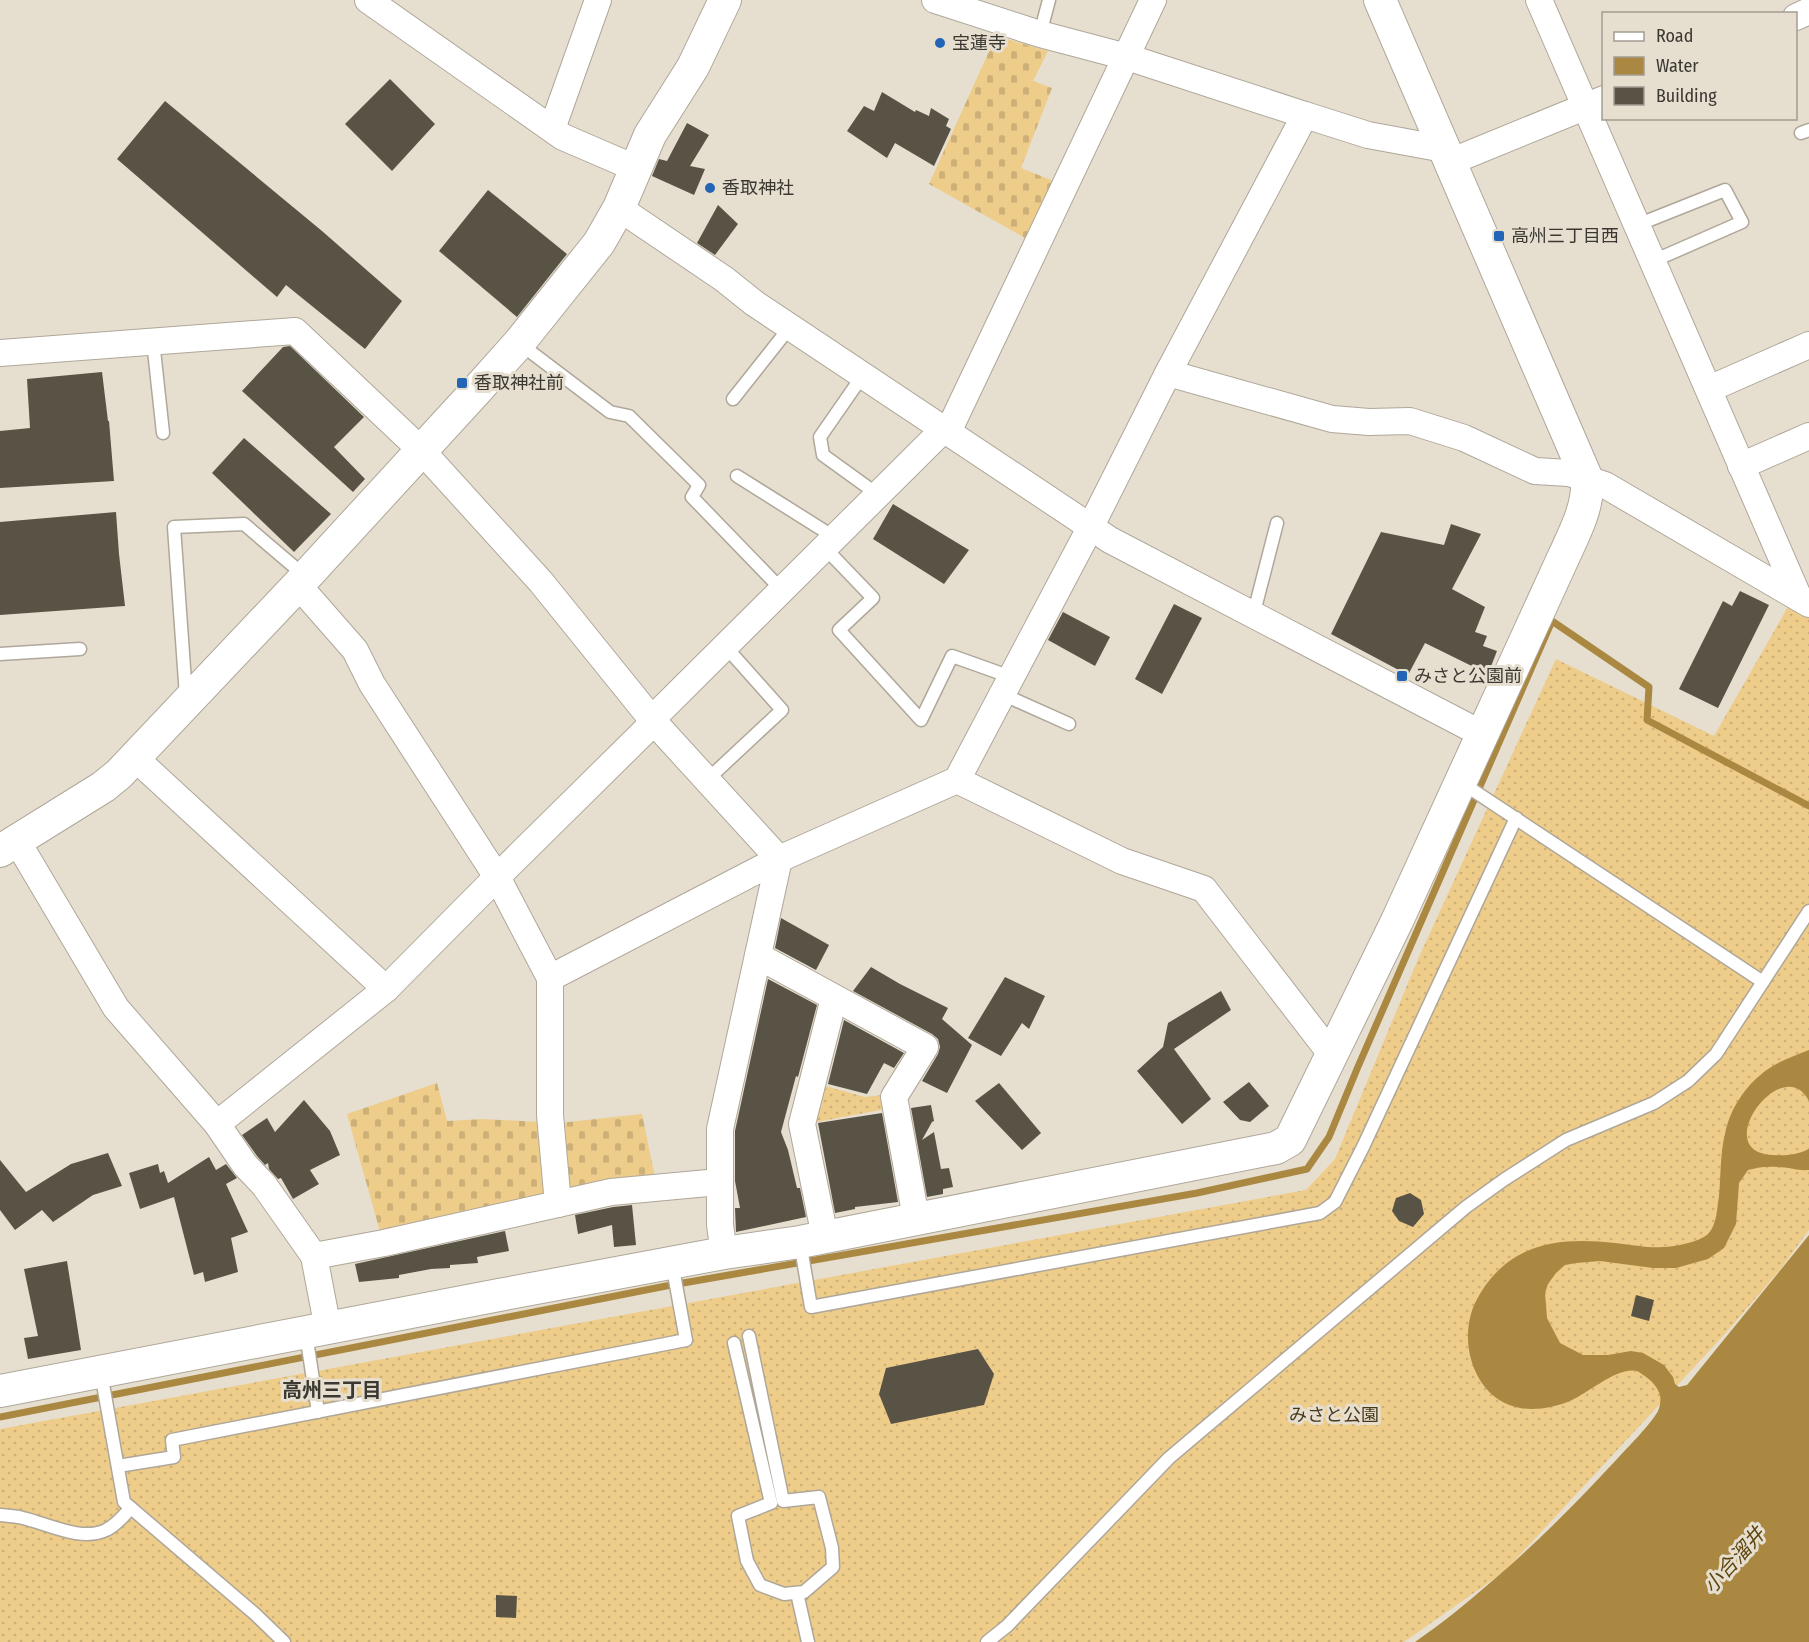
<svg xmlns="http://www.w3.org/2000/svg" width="1809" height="1642" font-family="'Fira Sans Condensed','Noto Sans JP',sans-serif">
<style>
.grass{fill:url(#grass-dots)}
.cemetery{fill:url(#cemetery-stones)}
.water{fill:#aa8841}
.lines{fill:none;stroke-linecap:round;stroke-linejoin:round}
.stream{stroke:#aa8841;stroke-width:7}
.building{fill:#595346}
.service-casing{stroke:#afa799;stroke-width:15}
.minor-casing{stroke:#afa799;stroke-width:28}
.tertiary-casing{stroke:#afa799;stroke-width:34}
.service{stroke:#fff;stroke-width:12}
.minor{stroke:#fff;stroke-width:26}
.tertiary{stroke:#fff;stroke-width:32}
.poi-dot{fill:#2265b6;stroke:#e6dfd0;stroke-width:2}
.labels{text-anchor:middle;stroke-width:6;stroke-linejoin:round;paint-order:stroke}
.poi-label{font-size:18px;fill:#3b3832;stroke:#e6dfd0;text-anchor:start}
.park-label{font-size:18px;fill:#473818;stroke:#e6dfd0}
.neighbourhood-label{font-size:20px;font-weight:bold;fill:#3b3832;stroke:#e6dfd0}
.water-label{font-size:20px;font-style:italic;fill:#5d450c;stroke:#e6dfd0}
</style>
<defs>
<pattern id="grass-dots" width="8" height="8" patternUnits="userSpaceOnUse" patternTransform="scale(1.5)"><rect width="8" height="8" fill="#eecc89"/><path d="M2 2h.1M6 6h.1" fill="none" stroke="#cdb077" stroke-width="1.8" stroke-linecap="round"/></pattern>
<pattern id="cemetery-stones" width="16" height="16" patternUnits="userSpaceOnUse" patternTransform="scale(1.5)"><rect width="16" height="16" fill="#eecc89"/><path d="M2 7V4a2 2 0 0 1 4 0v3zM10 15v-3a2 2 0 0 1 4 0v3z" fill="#cdb077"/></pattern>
</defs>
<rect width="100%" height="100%" fill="#e6dfd0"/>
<g class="grass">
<polygon points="1789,605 1809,616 1809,1230 1779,1271 1723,1336 1505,1571 1404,1642 0,1642 0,1429 1306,1190 1335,1159 1418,959 1556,659 1714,736"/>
<polygon points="818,1084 865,1097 890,1094 891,1108 811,1123"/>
</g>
<g class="cemetery">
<polygon points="996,36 1048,51 1033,81 1052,88 1021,168 1056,182 1025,238 929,184"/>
<polygon points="437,1083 447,1121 483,1119 559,1123 642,1114 655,1178 381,1235 347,1114"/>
</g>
<path class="water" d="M1809 1050V1101C1783 1050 1708 1152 1772 1155 1785 1156 1797 1155 1809 1149V1170C1798 1171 1789 1167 1778 1167 1768 1166 1758 1167 1748 1170L1739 1183 1736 1224 1724 1248 1708 1259 1676 1268H1653L1600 1261 1576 1263 1565 1265 1556 1273 1548 1284 1545 1293 1547 1318 1560 1343 1583 1355H1608L1631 1351 1643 1353 1664 1365 1673 1377 1675 1384 1679 1387 1687 1385 1809 1235V1642H1415C1441 1624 1467 1603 1491 1582 1536 1544 1577 1502 1617 1459 1628 1447 1651 1424 1658 1411 1660 1407 1661 1399 1660 1395 1658 1388 1652 1381 1646 1377 1645 1376 1639 1372 1637 1371 1616 1367 1589 1393 1570 1401 1555 1407 1536 1411 1520 1408 1479 1401 1460 1352 1471 1314 1475 1300 1484 1286 1494 1275 1525 1240 1571 1238 1615 1243 1642 1246 1660 1251 1688 1243 1693 1242 1704 1238 1708 1234 1717 1225 1717 1208 1719 1196 1721 1176 1720 1154 1725 1134 1730 1107 1749 1080 1773 1066 1784 1059 1797 1055 1809 1050Z"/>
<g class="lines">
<polyline class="stream" points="0,1417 666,1286 1197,1193 1307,1169 1329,1137 1357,1069 1552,621 1649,687 1647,720 1809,806"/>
</g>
<g class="building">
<polygon points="390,79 435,124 392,171 345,124"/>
<polygon points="882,92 915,112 916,110 929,116 931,108 949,119 946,126 951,129 934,166 895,143 887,158 847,131 864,106 874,111"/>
<polygon points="165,101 322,231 402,301 365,349 286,285 277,297 117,159"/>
<polygon points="687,123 709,135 690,166 705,169 694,195 652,176 659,159 667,161"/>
<polygon points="488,190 567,254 517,317 439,251"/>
<polygon points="718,205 738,224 715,255 697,243"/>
<polygon points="290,346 364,417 334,447 365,479 353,492 242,391 283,347"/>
<polygon points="102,372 108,421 109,421 114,481 0,488 0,431 30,428 27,379"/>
<polygon points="244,438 331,514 294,552 212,473"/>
<polygon points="893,504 969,550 944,584 873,539"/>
<polygon points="116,512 119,554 125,606 0,615 0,522"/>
<polygon points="1451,524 1481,534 1452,589 1485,607 1475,632 1487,636 1483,646 1497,651 1488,674 1425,643 1408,675 1331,634 1381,532 1444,545"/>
<polygon points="1740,591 1769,605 1718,708 1679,689 1723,601 1732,606"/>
<polygon points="1174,604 1202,618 1162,694 1135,679"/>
<polygon points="1063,612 1110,637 1095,666 1048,640"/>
<polygon points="781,918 829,945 816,970 775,948"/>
<polygon points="871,967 900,984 948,1008 942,1019 972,1045 947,1093 922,1081 938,1054 940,1047 938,1039 932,1034 853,991"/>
<polygon points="1005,977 1045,996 1029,1029 1022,1023 1001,1056 968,1038"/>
<polygon points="768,979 817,1005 798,1077 796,1076 781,1132 788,1150 797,1188 800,1188 806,1217 736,1232 735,1208 740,1208 735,1181 735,1131"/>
<polygon points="1221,991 1231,1010 1174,1049 1211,1099 1182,1124 1137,1071 1163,1047 1168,1023"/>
<polygon points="844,1020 904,1053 894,1068 884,1063 867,1094 828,1084"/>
<polygon points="1249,1082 1269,1106 1250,1122 1240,1120 1223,1102"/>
<polygon points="999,1083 1041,1133 1022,1150 975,1101"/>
<polygon points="304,1100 330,1131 340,1155 310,1170 319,1184 293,1199 281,1178 278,1179 269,1169 268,1163 265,1165 257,1156 242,1135 267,1118 275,1132"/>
<polygon points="931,1105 934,1121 932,1122 922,1140 934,1132 941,1169 949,1168 953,1187 943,1189 943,1194 927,1197 911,1108"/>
<polygon points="882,1113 898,1202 855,1207 855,1209 835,1213 818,1123"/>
<polygon points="108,1153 122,1186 93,1195 53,1222 42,1210 15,1230 0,1210 0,1160 26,1192 71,1164"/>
<polygon points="209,1157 216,1170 226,1164 237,1178 226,1184 248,1232 231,1238 238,1272 205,1282 203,1272 194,1275 174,1197 140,1209 129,1173 158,1164 160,1173 164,1171 168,1183"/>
<polygon points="1410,1193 1421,1200 1424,1214 1413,1227 1399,1221 1392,1211 1396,1198"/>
<polygon points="632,1205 636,1245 614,1247 612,1225 578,1234 575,1215 613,1207"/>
<polygon points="505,1231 509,1251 477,1257 478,1263 450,1265 450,1268 431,1269 399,1275 399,1278 359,1282 355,1264"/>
<polygon points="67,1261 81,1350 28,1359 24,1338 38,1336 24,1269"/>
<polygon points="1636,1295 1654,1300 1649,1321 1631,1316"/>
<polygon points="978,1349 994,1374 984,1405 891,1424 879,1394 886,1368"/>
<polygon points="496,1595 517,1596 516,1618 496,1617"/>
</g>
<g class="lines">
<defs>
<g id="service">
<polyline points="1040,34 1049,0"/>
<polyline points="1801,133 1809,130"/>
<polyline points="1637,225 1725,190 1742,222 1653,261"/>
<polyline points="153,341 163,433"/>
<polyline points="519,343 610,412 629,416 699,485 692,497 781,589"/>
<polyline points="863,375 820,437 823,455 877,494"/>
<polyline points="733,399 790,327"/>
<polyline points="737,476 834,537"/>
<polyline points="824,547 873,598 839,630 921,720 952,656 1011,677"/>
<polyline points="1253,616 1277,523"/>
<polyline points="0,654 80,649"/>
<polyline points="1002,694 1069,724"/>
<polyline points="186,696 174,527 244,524 305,576"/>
<polyline points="707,780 782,710 725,646"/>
<polyline points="1462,783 1763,982"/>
<polyline points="800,1242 811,1307 1320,1213 1335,1202 1363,1147 1516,818"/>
<polyline points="306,1334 318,1412"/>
<polyline points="734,1343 771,1503 738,1516 747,1561 760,1585 784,1594 804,1592 833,1567 832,1548 819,1497 783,1501 749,1336"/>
<polyline points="101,1373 124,1502 255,1614 284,1642"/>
<polyline points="118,1466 174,1457 172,1440 686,1340 672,1263"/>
<path d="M0 1515C8 1516 16 1516 23 1518 48 1524 82 1542 106 1530 117 1525 123 1516 131 1508"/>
<polyline points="797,1593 808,1642"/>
<polyline points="987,1642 1007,1626 1169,1458 1466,1207 1505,1179 1566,1140 1654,1103 1688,1081 1716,1054 1809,911"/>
</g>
<g id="minor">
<polyline points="368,0 563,137 635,168"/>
<polyline points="935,0 1040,34 1127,57 1305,115"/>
<polyline points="1539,0 1799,598"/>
<polyline points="1796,17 1809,11"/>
<polyline points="552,129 598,0"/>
<polyline points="1450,162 1604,99"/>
<polyline points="619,208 724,279 754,303 1110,540 1482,734"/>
<polyline points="0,353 295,331 422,451 541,582 654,722 779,859 720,1129 720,1225 724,1253"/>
<polyline points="1168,373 1305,115 1368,135 1444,149"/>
<polyline points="1709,389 1809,345"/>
<polyline points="948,432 1153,0"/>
<polyline points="1741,466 1809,436"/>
<polyline points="652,719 944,429"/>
<polyline points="654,722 497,877 550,978 779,859 957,780 1090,528 1168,373 1332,419 1369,422 1410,421 1464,438 1535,471 1569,473 1605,485 1809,604"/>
<polyline points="135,758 386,989"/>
<polyline points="957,780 1122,861 1204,889 1331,1054"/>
<polyline points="17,841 116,1008 217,1124 245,1165 264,1185 314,1256 384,1243 611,1192 719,1182"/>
<polyline points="758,956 925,1047 894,1097 916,1218"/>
<polyline points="550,978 550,1115 558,1204"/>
<polyline points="217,1124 386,989 497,877 372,684 355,650 298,585"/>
<polyline points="825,1237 802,1124 834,998"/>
<polyline points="314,1256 328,1329"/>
</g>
<g id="tertiary">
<polyline points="0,851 103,787 119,774 298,585 477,390 519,343 599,243 619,208 650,135 693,67 725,0"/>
<path d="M0 1391 499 1295 724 1253 800 1242 1276 1148 1290 1140 1397 921 1564 556C1575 532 1589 506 1587 479L1380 0"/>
</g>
</defs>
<use href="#service" class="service-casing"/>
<use href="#minor" class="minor-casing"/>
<use href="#tertiary" class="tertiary-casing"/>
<use href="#service" class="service"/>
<use href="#minor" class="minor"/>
<use href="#tertiary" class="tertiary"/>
</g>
<g class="poi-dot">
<circle cx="940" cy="43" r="6"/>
<circle cx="710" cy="188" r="6"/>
<rect x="1493" y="230" width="12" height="12" rx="3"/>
<rect x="456" y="377" width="12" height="12" rx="3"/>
<rect x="1396" y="670" width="12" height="12" rx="3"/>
</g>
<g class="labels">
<g class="poi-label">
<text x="952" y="49">宝蓮寺</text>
<text x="722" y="194">香取神社</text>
<text x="1511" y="242">高州三丁目西</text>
<text x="474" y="389">香取神社前</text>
<text x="1414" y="682">みさと公園前</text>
</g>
<g class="park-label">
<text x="1334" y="1421">みさと公園</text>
</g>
<g class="neighbourhood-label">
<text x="332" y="1397">高州三丁目</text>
</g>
<g class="water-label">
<text transform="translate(1734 1560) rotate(-48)" y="7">小合溜井</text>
</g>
</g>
<rect x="1602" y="12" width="195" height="108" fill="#e6dfd0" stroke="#a29c91" stroke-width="1.5"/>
<rect x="1614" y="32" width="30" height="9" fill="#ffffff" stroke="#a29c91" stroke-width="1.5"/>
<text x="1656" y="42" font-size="18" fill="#3b3832">Road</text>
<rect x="1614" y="57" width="30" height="18" fill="#aa8841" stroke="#a29c91" stroke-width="1.5"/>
<text x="1656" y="72" font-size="18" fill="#3b3832">Water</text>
<rect x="1614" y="87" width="30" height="18" fill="#595346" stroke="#a29c91" stroke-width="1.5"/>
<text x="1656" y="102" font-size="18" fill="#3b3832">Building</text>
</svg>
